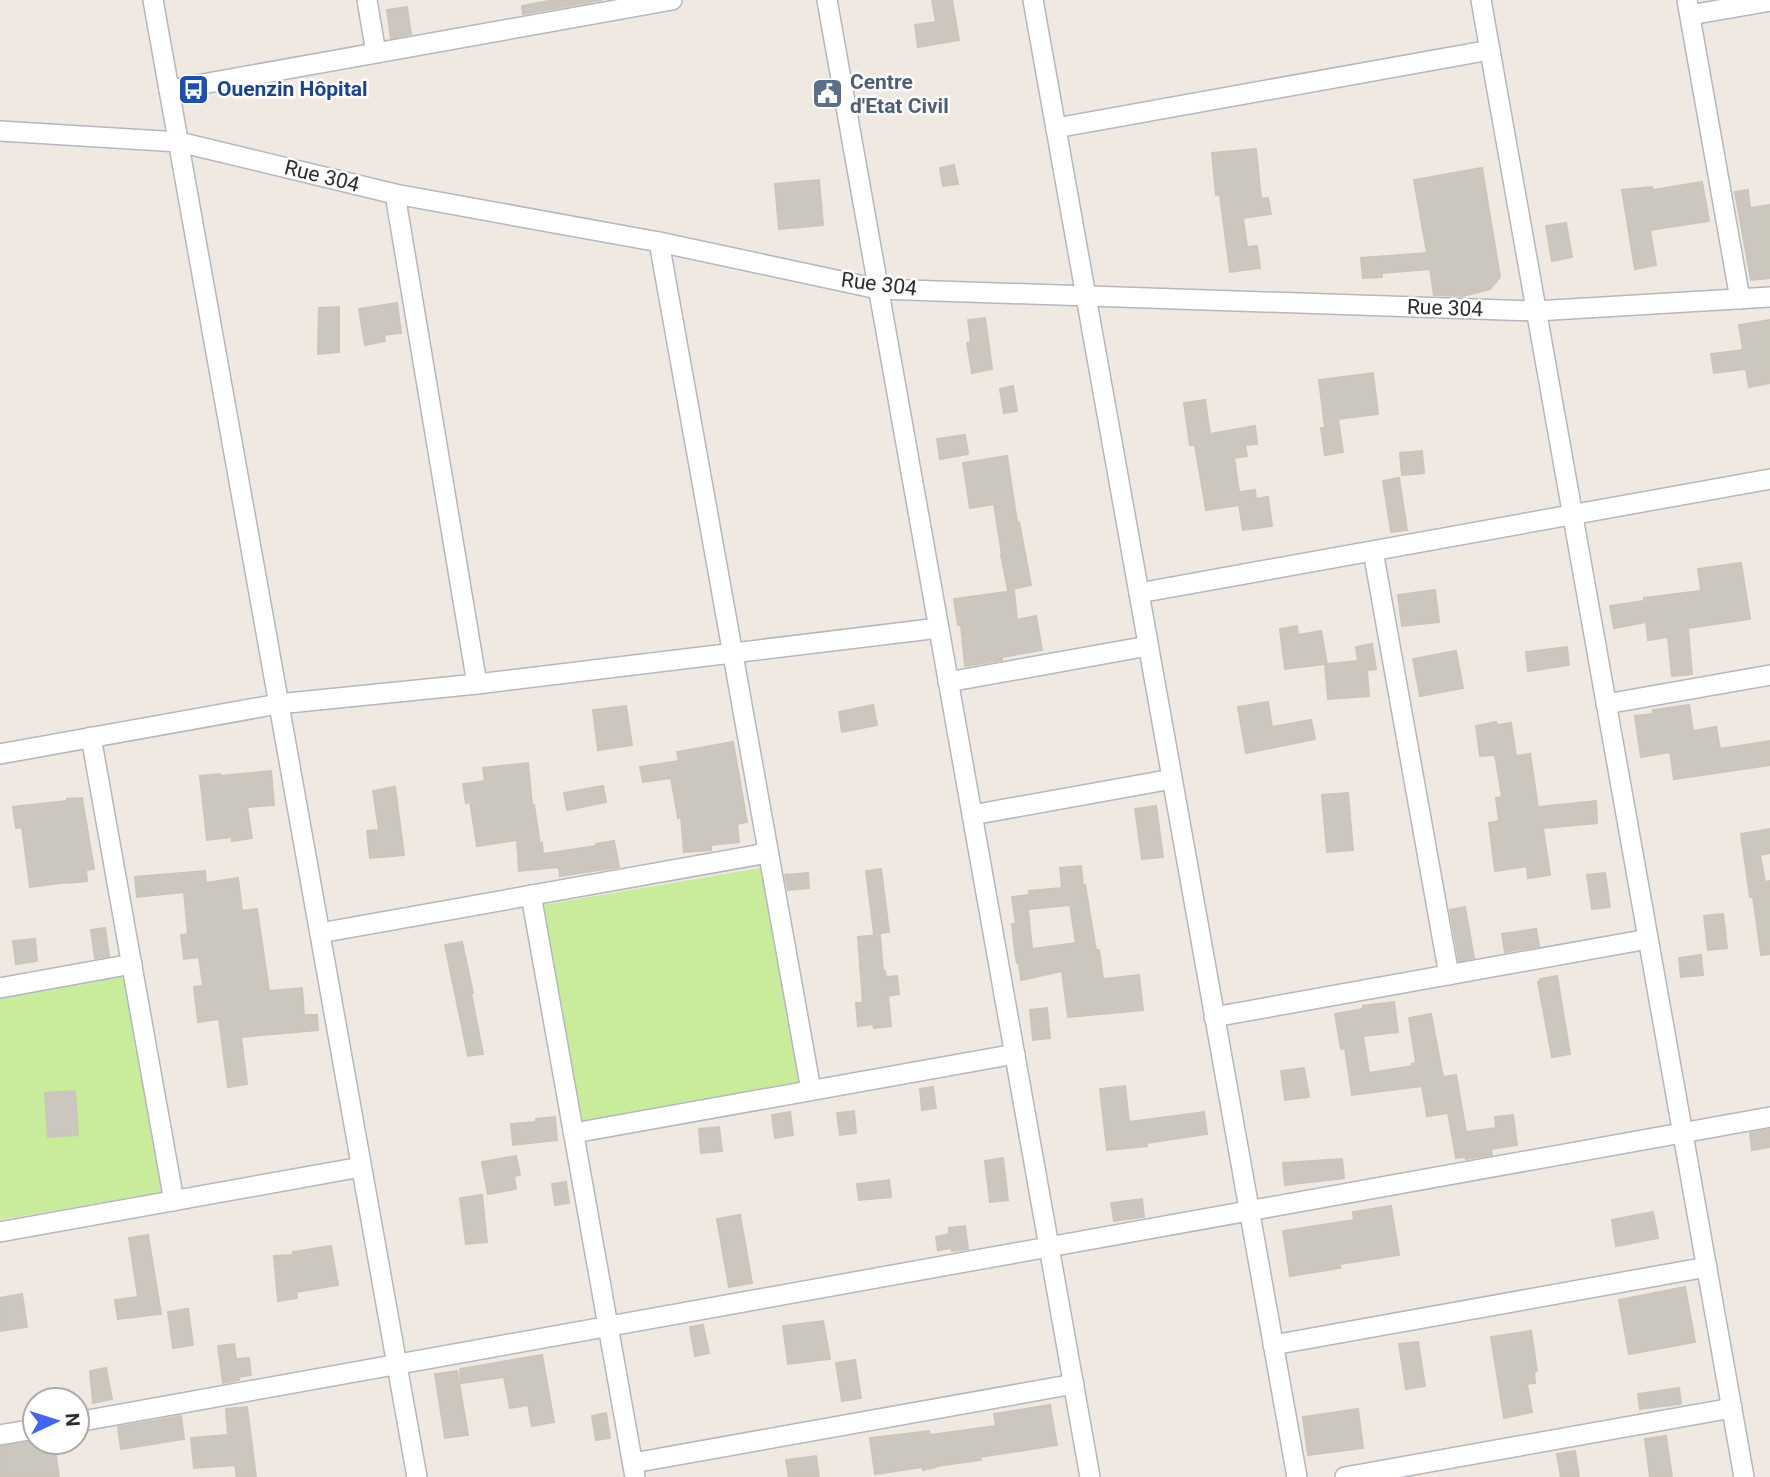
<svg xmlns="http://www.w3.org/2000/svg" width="1770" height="1477" font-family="Roboto,sans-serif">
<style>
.pitch{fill:#c9ec9a}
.building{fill:#cbc7bf;stroke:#cbc5ba;stroke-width:2;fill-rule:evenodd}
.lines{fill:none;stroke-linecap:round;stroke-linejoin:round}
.minor-casing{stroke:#b4b7c1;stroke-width:22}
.minor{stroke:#fff;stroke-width:19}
.labels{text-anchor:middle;stroke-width:5;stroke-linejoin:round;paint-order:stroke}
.service-label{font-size:21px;font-weight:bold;fill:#4e5e75;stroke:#fff;text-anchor:start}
.transit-label{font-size:21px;font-weight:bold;fill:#164399;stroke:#fff;text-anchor:start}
.street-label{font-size:21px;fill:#2e2e2e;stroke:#fff}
</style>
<rect width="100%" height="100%" fill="#efe9e1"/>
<g class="pitch">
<polygon points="766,867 803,1084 580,1123 543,905"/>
<polygon points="126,974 163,1192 0,1220 0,996"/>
</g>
<g class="building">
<polygon points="554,0 602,0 523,14 522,6"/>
<polygon points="932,0 952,0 959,40 918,47 915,25 936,22"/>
<polygon points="407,7 411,34 391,38 387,10"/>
<polygon points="1256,149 1261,199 1268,198 1271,214 1243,218 1247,247 1257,246 1260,268 1230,272 1220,195 1216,195 1212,153"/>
<polygon points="954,165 958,184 943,186 940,168"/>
<polygon points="1482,168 1500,277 1490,289 1463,296 1434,295 1430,269 1382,273 1382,277 1363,278 1361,258 1427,253 1414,180"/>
<polygon points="819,180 823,225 779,229 775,184"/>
<polygon points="1702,182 1709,221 1650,230 1656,265 1635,269 1622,190 1652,187 1653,190"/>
<polygon points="1748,190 1750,208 1770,205 1770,278 1751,280 1735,192"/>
<polygon points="1566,223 1572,257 1552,261 1546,226"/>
<polygon points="397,303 401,333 384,335 385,341 365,345 359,309"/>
<polygon points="339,307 339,352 318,354 319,308"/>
<polygon points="985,318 992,369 972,373 967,343 971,342 968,320"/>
<polygon points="1770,320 1770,383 1749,387 1746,369 1714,373 1711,354 1743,350 1739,325"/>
<polygon points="1373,373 1378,414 1338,419 1343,452 1325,455 1321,428 1325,428 1319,380"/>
<polygon points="1013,386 1017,411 1004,413 1000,389"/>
<polygon points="1205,400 1210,434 1255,426 1257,444 1245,445 1247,456 1234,458 1239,492 1255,490 1256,499 1268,497 1272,526 1243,530 1239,505 1206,510 1195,445 1190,445 1184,403"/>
<polygon points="965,435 968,454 940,459 937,439"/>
<polygon points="1422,451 1424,473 1402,475 1400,453"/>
<polygon points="1007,456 1017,522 1019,522 1031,585 1008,590 1001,555 1002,555 994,504 970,508 963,463"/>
<polygon points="1399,478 1407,530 1391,532 1383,481"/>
<polygon points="1741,563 1750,619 1688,628 1692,674 1672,676 1668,637 1648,640 1646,622 1614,628 1610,606 1644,601 1644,598 1700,591 1701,589 1698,569"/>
<polygon points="1435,590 1439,622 1402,626 1398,595"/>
<polygon points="1014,591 1017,620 1036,616 1042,650 1002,657 1002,660 965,666 961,625 958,625 954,599"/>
<polygon points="1297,626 1298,635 1321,631 1327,664 1358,661 1356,647 1372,644 1376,669 1367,670 1369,696 1328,699 1325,664 1285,669 1280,629"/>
<polygon points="1567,647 1569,665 1528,671 1526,652"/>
<polygon points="1456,651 1463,688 1420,696 1413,659"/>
<polygon points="1268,702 1272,727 1311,720 1315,739 1246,753 1238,707"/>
<polygon points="873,705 877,725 842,732 839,712"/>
<polygon points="1689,705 1693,731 1716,727 1720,749 1770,741 1770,765 1674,779 1670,752 1641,757 1635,716 1653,714 1653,710"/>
<polygon points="626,706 632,745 598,750 593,710"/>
<polygon points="1496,722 1497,725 1511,723 1516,756 1530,754 1538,807 1596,801 1597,823 1543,828 1550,875 1528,878 1527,866 1495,871 1489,823 1499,821 1496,798 1502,797 1495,755 1480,756 1476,726"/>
<polygon points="733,742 747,822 737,824 739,842 711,845 711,850 684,852 681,817 678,818 671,778 643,782 640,767 679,761 677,752"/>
<polygon points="528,763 532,805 534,805 540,844 542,843 543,854 596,846 596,844 614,841 619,867 560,876 559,867 519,871 517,840 477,846 470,802 466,803 463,784 485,781 483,768"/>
<polygon points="271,771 274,805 247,807 252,838 232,841 232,837 207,840 200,776 220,774 220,776"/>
<polygon points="603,786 606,802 567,810 564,793"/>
<polygon points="395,787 404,855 370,858 367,831 379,830 373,791"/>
<polygon points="1348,793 1353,850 1327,852 1322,795"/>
<polygon points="82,798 94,869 86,870 87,881 69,883 69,882 30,887 22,827 16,828 13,807 67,801 67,799"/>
<polygon points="1156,806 1163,857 1142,859 1135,809"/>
<polygon points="1770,829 1770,853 1760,855 1765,882 1770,881 1770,954 1761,955 1753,896 1750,897 1741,834"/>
<path d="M1081 866 1083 886 1085 885 1096 950H1099L1103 979 1139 975 1143 1010 1068 1017 1062 971 1021 980 1019 963H1017L1015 951 1012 924H1016L1012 897 1029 895V891L1062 888 1060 868ZM1070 905 1076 943 1032 949 1028 909Z"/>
<polygon points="881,869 889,932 874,934 866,871"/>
<polygon points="205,871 206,883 238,878 242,911 257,909 269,991 302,988 304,1015 317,1015 318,1030 241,1037 247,1084 228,1087 219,1019 198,1022 194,987 203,986 199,957 184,959 181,935 188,934 184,892 137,897 135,877"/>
<polygon points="808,873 809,888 788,890 785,875"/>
<polygon points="1605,873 1610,907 1592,909 1587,875"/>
<polygon points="1465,907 1474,958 1459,961 1450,910"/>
<polygon points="1723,914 1727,948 1708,950 1704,916"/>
<polygon points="105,928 109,956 95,958 91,930"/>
<polygon points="1536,929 1539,946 1505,952 1502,934"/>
<polygon points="880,935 883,971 885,971 886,977 897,976 899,994 888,996 891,1026 874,1028 873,1024 858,1026 856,1003 863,1003 858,937"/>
<polygon points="35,939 37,961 16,964 13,941"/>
<polygon points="462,942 473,993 471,993 483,1054 468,1056 445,945"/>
<polygon points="1701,955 1703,975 1681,977 1679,958"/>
<polygon points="1557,976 1570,1054 1552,1057 1538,982 1540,982 1540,979"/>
<polygon points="1394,1002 1398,1032 1363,1036 1369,1073 1413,1066 1412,1064 1416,1063 1409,1018 1431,1014 1443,1077 1456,1075 1466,1132 1496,1128 1495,1117 1513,1115 1517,1145 1491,1149 1492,1155 1466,1159 1465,1157 1456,1158 1448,1113 1427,1116 1422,1086 1352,1095 1345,1048 1341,1049 1335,1014 1363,1009 1363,1006"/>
<polygon points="1047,1008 1050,1038 1033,1040 1030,1010"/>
<polygon points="1304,1068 1309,1097 1285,1100 1281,1071"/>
<polygon points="1125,1086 1129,1122 1204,1112 1207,1134 1147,1143 1147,1146 1107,1150 1100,1089"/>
<polygon points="933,1087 936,1108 922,1110 920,1089"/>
<polygon points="75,1091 78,1135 48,1137 45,1093"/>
<polygon points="854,1111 856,1133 840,1135 837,1113"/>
<polygon points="790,1112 793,1135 775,1138 772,1115"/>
<polygon points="555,1117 557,1140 513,1145 511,1124 536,1122 536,1119"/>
<polygon points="719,1127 722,1151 701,1153 699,1129"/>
<polygon points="1770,1129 1770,1147 1752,1150 1750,1133"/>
<polygon points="516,1156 520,1175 514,1176 516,1189 488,1194 482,1162"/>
<polygon points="1003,1158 1008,1200 990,1202 985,1161"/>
<polygon points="1342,1159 1344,1178 1285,1185 1283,1163"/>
<polygon points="889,1180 891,1197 859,1200 857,1184"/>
<polygon points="566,1182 569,1203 555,1205 552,1184"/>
<polygon points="482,1195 487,1242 466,1244 460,1198"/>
<polygon points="1142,1199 1144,1217 1114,1221 1111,1203"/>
<polygon points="1391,1206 1399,1255 1340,1264 1340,1268 1290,1276 1283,1231 1354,1220 1353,1212"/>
<polygon points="1653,1212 1658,1238 1616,1246 1612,1220"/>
<polygon points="740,1215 752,1283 729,1287 717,1219"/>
<polygon points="965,1226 968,1249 952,1251 951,1248 938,1250 936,1237 949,1234 949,1228"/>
<polygon points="148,1235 161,1314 118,1319 115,1300 138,1297 129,1238"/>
<polygon points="331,1246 338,1285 296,1292 297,1298 278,1301 274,1256 293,1255 293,1252"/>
<polygon points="1685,1287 1695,1342 1629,1354 1619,1300"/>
<polygon points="22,1294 27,1327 0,1331 0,1298"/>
<polygon points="188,1309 193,1345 173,1348 168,1312"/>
<polygon points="823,1321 830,1359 788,1364 783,1326"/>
<polygon points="703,1325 709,1353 695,1356 690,1327"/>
<polygon points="1531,1331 1537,1371 1534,1372 1535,1383 1527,1384 1532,1412 1504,1418 1491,1337"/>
<polygon points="1418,1342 1425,1386 1406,1389 1399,1344"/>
<polygon points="234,1344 236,1359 249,1358 251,1375 239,1377 239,1380 223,1383 218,1346"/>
<polygon points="542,1355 554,1422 532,1426 528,1405 510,1408 504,1377 461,1383 460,1369"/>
<polygon points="855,1360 861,1398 842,1401 836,1363"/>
<polygon points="106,1368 112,1399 93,1403 90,1371"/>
<polygon points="457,1371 468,1435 445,1438 435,1374"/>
<polygon points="1679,1388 1681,1404 1640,1409 1638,1394"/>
<polygon points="1050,1405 1057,1445 980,1457 981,1460 936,1466 936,1467 923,1470 923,1467 875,1474 870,1438 929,1431 930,1435 996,1426 994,1414"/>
<polygon points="247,1407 256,1477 237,1477 235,1465 194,1468 191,1438 228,1435 226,1409"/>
<polygon points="1358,1409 1363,1448 1308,1455 1303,1417"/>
<polygon points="606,1413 610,1438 596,1440 592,1416"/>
<polygon points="181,1416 184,1439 121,1449 118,1427"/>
<polygon points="1666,1436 1672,1477 1650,1477 1645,1439"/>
<polygon points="35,1441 54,1442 59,1477 0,1477 0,1447"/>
<polygon points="1575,1451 1579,1477 1561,1477 1557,1454"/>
<polygon points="816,1456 819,1477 789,1477 786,1460"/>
</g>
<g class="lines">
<defs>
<g id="minor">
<polyline points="153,0 417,1477"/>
<polyline points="367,0 376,53"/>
<polyline points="827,0 1090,1477"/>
<polyline points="1033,0 1297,1477"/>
<polyline points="1481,0 1744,1477"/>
<polyline points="1687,0 1740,299"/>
<polyline points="1690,15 1770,1"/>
<polyline points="169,90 672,0"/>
<polyline points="1056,128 1490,50"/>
<polyline points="0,131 179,142 395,194 659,242 878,289 1536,311 1770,297"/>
<polyline points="395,194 477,684"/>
<polyline points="659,242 811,1090"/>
<polyline points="1373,551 1449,975"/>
<polyline points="1139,593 1770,479"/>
<polyline points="948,682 1148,646"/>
<polyline points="1606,704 1770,675"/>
<polyline points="91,737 174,1201"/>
<polyline points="0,754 278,704 477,684 939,628"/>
<polyline points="972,815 1172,779"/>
<polyline points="531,895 635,1477"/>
<polyline points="320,933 768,853"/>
<polyline points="0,988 132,964"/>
<polyline points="1214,1017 1648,939"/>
<polyline points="574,1133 1015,1054"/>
<polyline points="0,1232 361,1167"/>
<polyline points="1273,1345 1707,1267"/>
<polyline points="77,1422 1770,1117"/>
<polyline points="0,1435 35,1429"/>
<polyline points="633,1463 1074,1384"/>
<polyline points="1345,1477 1732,1408"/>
</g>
</defs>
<use href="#minor" class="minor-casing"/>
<use href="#minor" class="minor"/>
</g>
<defs>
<symbol id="bus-square" viewBox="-11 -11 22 22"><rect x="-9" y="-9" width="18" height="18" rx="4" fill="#1a4fb4" stroke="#fff"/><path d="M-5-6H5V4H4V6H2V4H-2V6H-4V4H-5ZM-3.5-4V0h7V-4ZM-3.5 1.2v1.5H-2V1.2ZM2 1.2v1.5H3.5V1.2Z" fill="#fff"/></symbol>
<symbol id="civic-square" viewBox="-11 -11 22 22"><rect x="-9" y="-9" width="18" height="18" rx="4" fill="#5c6f8a" stroke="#fff"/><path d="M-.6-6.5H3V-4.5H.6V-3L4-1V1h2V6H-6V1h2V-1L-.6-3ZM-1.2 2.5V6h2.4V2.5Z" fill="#fff"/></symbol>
</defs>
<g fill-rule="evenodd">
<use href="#bus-square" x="176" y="72" width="35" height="35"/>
<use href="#civic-square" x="810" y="76" width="35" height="35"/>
</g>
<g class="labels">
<g class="service-label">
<text x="850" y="89">Centre<tspan x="850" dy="24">d'Etat Civil</tspan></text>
</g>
<g class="transit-label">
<text x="217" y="96">Ouenzin Hôpital</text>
</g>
<g class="street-label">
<text transform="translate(322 176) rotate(14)" y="7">Rue 304</text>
<text transform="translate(879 284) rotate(7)" y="7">Rue 304</text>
<text transform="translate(1445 308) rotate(2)" y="7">Rue 304</text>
</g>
</g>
<g transform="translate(56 1421) rotate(86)"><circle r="33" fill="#ffffff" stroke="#ababab" stroke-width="2"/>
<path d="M0-5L12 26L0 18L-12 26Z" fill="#4264fb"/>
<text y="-10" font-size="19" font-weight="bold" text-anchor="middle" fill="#2e2e2e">N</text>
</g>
</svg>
